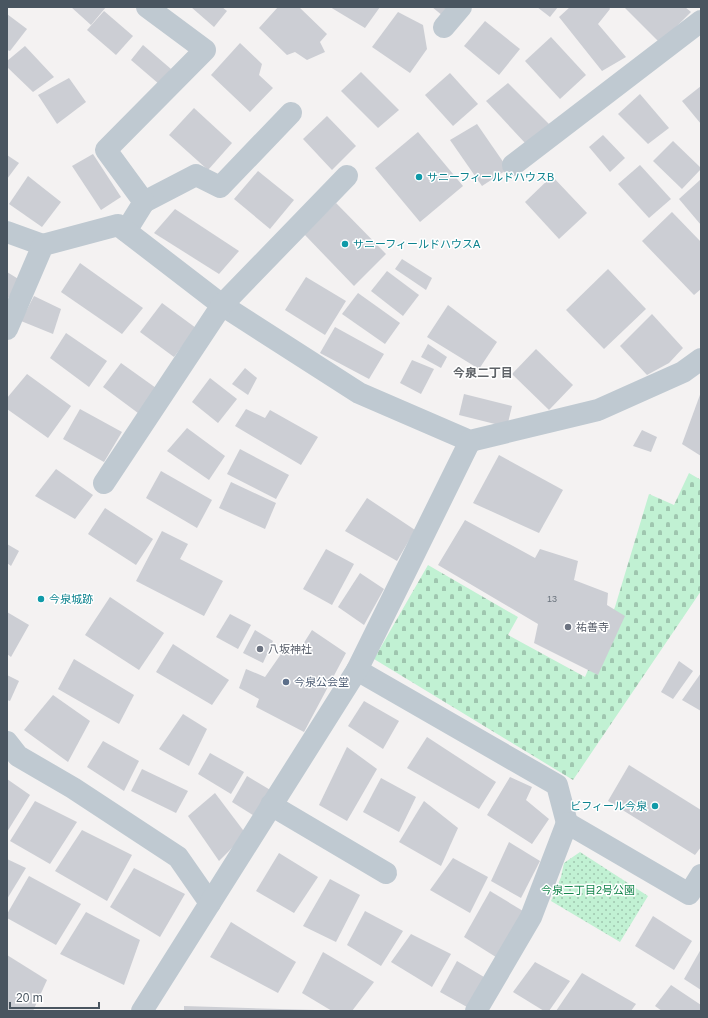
<svg xmlns="http://www.w3.org/2000/svg" width="708" height="1018" font-family="Helvetica,'Noto Sans JP',sans-serif">
<style>
.grass{fill:url(#grass-dots)}
.cemetery{fill:url(#cemetery-stones)}
.building{fill:#ccced4}
.lines{fill:none;stroke-linecap:round;stroke-linejoin:round}
.street{stroke:#bfc9d1;stroke-width:22}
.culture-dot{fill:#0f9aa8;stroke:#fff;stroke-width:1.5}
.worship-dot{fill:#6b7280;stroke:#fff;stroke-width:1.5}
.service-dot{fill:#5c6f8a;stroke:#fff;stroke-width:1.5}
.labels{text-anchor:middle;stroke-width:3;stroke-linejoin:round;paint-order:stroke}
.number-label{font-size:9px;fill:#6a737d}
.culture-label{font-size:11px;fill:#0d838f;stroke:#fff;text-anchor:start}
.worship-label{font-size:11px;fill:#5b616d;stroke:#fff;text-anchor:start}
.service-label{font-size:11px;fill:#4e5e75;stroke:#fff;text-anchor:start}
.park-label{font-size:11px;fill:#15864d;stroke:#fff}
.neighbourhood-label{font-size:12px;font-weight:bold;fill:#5e6267;stroke:#fff}
</style>
<defs>
<pattern id="grass-dots" width="8" height="8" patternUnits="userSpaceOnUse"><rect width="8" height="8" fill="#c1f1d3"/><path d="M2 2h.1M6 6h.1" fill="none" stroke="#9fc6af" stroke-width="1.8" stroke-linecap="round"/></pattern>
<pattern id="cemetery-stones" width="16" height="16" patternUnits="userSpaceOnUse"><rect width="16" height="16" fill="#c1f1d3"/><path d="M2 7V4a2 2 0 0 1 4 0v3zM10 15v-3a2 2 0 0 1 4 0v3z" fill="#9fc6af"/></pattern>
</defs>
<rect width="100%" height="100%" fill="#f4f2f2"/>
<polygon class="grass" points="580,852 648,896 620,942 551,901 561,877 564,863"/>
<polygon class="cemetery" points="689,473 701,480 701,591 573,780 374,659 428,565 518,617 508,635 585,677 615,607 649,494 674,505"/>
<g class="building">
<polygon points="71,7 106,7 91,25"/>
<polygon points="191,7 222,7 227,11 214,27"/>
<polygon points="278,7 299,7 327,34 320,42 325,52 307,60 295,52 287,55 259,28"/>
<polygon points="330,7 380,7 365,28"/>
<polygon points="432,7 451,7 443,16"/>
<polygon points="537,7 558,7 550,17"/>
<polygon points="570,7 609,7 610,9 598,24 626,57 602,71 559,17"/>
<polygon points="624,7 685,7 691,12 660,43"/>
<polygon points="104,11 133,36 116,55 87,30"/>
<polygon points="398,12 423,25 427,49 410,73 372,47"/>
<polygon points="7,14 27,29 10,51 7,50"/>
<polygon points="485,21 520,49 499,75 464,46"/>
<polygon points="551,37 586,75 560,99 525,61"/>
<polygon points="240,43 262,64 259,75 273,88 250,112 211,75"/>
<polygon points="143,45 171,69 159,84 131,60"/>
<polygon points="25,46 54,77 33,92 7,67 7,61"/>
<polygon points="361,72 399,110 378,128 341,91"/>
<polygon points="450,73 478,104 453,126 425,95"/>
<polygon points="69,78 86,102 57,124 38,95"/>
<polygon points="508,83 549,124 526,144 486,101"/>
<polygon points="701,86 701,124 682,101"/>
<polygon points="640,94 669,128 648,144 618,114"/>
<polygon points="194,108 232,143 208,170 169,135"/>
<polygon points="327,116 356,146 332,170 303,139"/>
<polygon points="477,124 508,169 482,186 450,140"/>
<polygon points="418,132 463,186 420,222 375,168"/>
<polygon points="603,135 625,158 610,172 589,147"/>
<polygon points="673,141 701,168 701,169 682,189 653,161"/>
<polygon points="93,154 121,197 101,210 72,166"/>
<polygon points="7,155 19,163 7,179"/>
<polygon points="640,165 671,199 649,218 618,184"/>
<polygon points="258,171 294,200 270,229 234,199"/>
<polygon points="28,176 61,202 42,227 9,204"/>
<polygon points="552,176 587,213 559,239 525,202"/>
<polygon points="700,180 701,181 701,225 679,199"/>
<polygon points="336,203 386,254 354,286 304,234"/>
<polygon points="175,209 239,251 219,274 154,233"/>
<polygon points="672,212 701,242 701,289 694,295 642,241"/>
<polygon points="402,259 432,278 426,290 395,269"/>
<polygon points="80,263 143,308 122,334 61,292"/>
<polygon points="608,269 646,309 604,349 566,310"/>
<polygon points="387,271 419,295 403,316 371,291"/>
<polygon points="7,272 20,280 7,300"/>
<polygon points="306,277 346,301 325,335 285,310"/>
<polygon points="358,293 400,323 385,344 342,314"/>
<polygon points="34,296 61,309 53,334 21,321"/>
<polygon points="162,303 196,328 174,357 140,332"/>
<polygon points="448,305 497,342 479,369 427,337"/>
<polygon points="652,314 683,348 669,363 647,375 620,346"/>
<polygon points="335,327 384,354 369,379 320,353"/>
<polygon points="66,333 107,361 89,387 50,358"/>
<polygon points="428,344 447,357 441,368 421,357"/>
<polygon points="536,349 573,385 549,410 512,374"/>
<polygon points="412,360 434,369 421,394 400,383"/>
<polygon points="121,363 156,388 138,413 103,387"/>
<polygon points="245,368 257,378 248,395 232,384"/>
<polygon points="27,374 71,406 48,438 7,409 7,398"/>
<polygon points="210,378 237,399 218,423 192,402"/>
<polygon points="701,392 701,456 682,444"/>
<polygon points="464,394 512,406 507,427 459,415"/>
<polygon points="80,409 122,432 104,462 63,439"/>
<polygon points="246,409 265,418 270,410 318,437 301,465 235,426"/>
<polygon points="187,428 225,456 209,480 167,451"/>
<polygon points="642,430 657,437 651,452 633,446"/>
<polygon points="240,449 289,475 276,499 227,474"/>
<polygon points="499,455 563,490 539,533 473,503"/>
<polygon points="56,469 93,495 75,519 35,496"/>
<polygon points="161,471 212,500 197,528 146,498"/>
<polygon points="231,482 276,503 265,529 219,508"/>
<polygon points="367,498 415,530 397,561 345,531"/>
<polygon points="105,508 153,539 136,565 88,534"/>
<polygon points="465,520 535,558 540,549 578,561 574,580 608,593 607,605 625,616 598,675 534,643 538,624 438,565"/>
<polygon points="162,531 188,544 180,559 223,581 204,616 136,581"/>
<polygon points="7,544 19,551 11,566 7,563"/>
<polygon points="326,549 354,564 332,605 303,589"/>
<polygon points="360,573 384,589 364,625 338,607"/>
<polygon points="110,597 164,633 139,670 85,635"/>
<polygon points="7,612 29,625 11,657 7,654"/>
<polygon points="230,614 251,625 238,649 216,637"/>
<polygon points="255,630 273,641 263,663 243,653"/>
<polygon points="312,630 346,653 304,732 256,707 259,699 239,688 246,669 265,677 288,644 300,649"/>
<polygon points="173,644 229,680 212,705 156,672"/>
<polygon points="74,659 134,695 119,724 58,689"/>
<polygon points="679,661 693,671 673,699 661,692"/>
<polygon points="701,673 701,711 682,700"/>
<polygon points="7,675 19,681 10,701 7,700"/>
<polygon points="53,695 90,721 68,762 24,730"/>
<polygon points="364,701 399,721 383,749 348,726"/>
<polygon points="183,714 207,729 189,766 159,749"/>
<polygon points="427,737 496,782 479,809 407,768"/>
<polygon points="103,741 139,761 124,791 87,767"/>
<polygon points="347,747 377,769 347,821 319,805"/>
<polygon points="210,753 244,772 231,794 198,774"/>
<polygon points="629,765 701,810 701,847 695,855 608,801"/>
<polygon points="142,769 188,791 176,813 131,791"/>
<polygon points="247,776 272,791 256,817 232,802"/>
<polygon points="510,777 532,787 526,800 549,819 532,844 487,815"/>
<polygon points="381,778 416,797 399,832 363,812"/>
<polygon points="7,779 30,795 7,832"/>
<polygon points="215,793 246,834 219,861 188,816"/>
<polygon points="35,801 77,822 50,864 10,841"/>
<polygon points="424,801 458,828 441,866 399,842"/>
<polygon points="82,830 132,855 107,901 55,871"/>
<polygon points="509,842 540,861 521,898 491,881"/>
<polygon points="279,853 318,877 294,913 256,891"/>
<polygon points="453,858 488,877 470,913 430,890"/>
<polygon points="7,859 26,868 7,899"/>
<polygon points="134,868 185,894 160,937 110,907"/>
<polygon points="29,876 81,904 56,945 7,918 7,914"/>
<polygon points="330,879 360,895 336,942 303,926"/>
<polygon points="490,891 523,911 499,959 464,937"/>
<polygon points="365,911 403,931 381,966 347,945"/>
<polygon points="86,912 140,940 124,985 60,954"/>
<polygon points="653,916 692,941 674,970 635,946"/>
<polygon points="231,922 296,962 278,993 210,957"/>
<polygon points="411,934 451,954 432,987 391,962"/>
<polygon points="701,949 701,990 684,979"/>
<polygon points="323,952 374,982 352,1011 332,1011 302,993"/>
<polygon points="7,955 47,980 33,1011 7,1011"/>
<polygon points="457,961 484,977 467,1007 440,992"/>
<polygon points="535,962 570,981 549,1011 544,1011 513,992"/>
<polygon points="582,973 636,1004 631,1011 556,1011"/>
<polygon points="671,985 701,1005 701,1011 662,1011 655,1006"/>
<polygon points="184,1006 315,1010 315,1011 184,1011"/>
</g>
<g class="lines">
<g class="street">
<polyline points="444,27 461,7"/>
<polyline points="513,165 701,21"/>
<polyline points="144,202 196,175 220,187 291,113"/>
<polyline points="126,231 144,202 106,150 205,50 147,7"/>
<polyline points="7,232 43,245"/>
<polyline points="7,329 43,245 118,225 222,305 359,393 470,441 598,410 683,372 701,359"/>
<polyline points="104,483 222,305 347,176"/>
<polyline points="357,670 557,785 567,823"/>
<polyline points="7,742 18,756 73,788 178,857 210,903"/>
<polyline points="271,805 386,873"/>
<polyline points="142,1011 357,670 470,441"/>
<polyline points="476,1011 531,917 567,823 689,894 701,875"/>
</g>
</g>
<g class="culture-dot">
<circle cx="419" cy="177" r="4"/>
<circle cx="345" cy="244" r="4"/>
<circle cx="41" cy="599" r="4"/>
<circle cx="655" cy="806" r="4"/>
</g>
<g class="worship-dot">
<circle cx="568" cy="627" r="4"/>
<circle cx="260" cy="649" r="4"/>
</g>
<circle class="service-dot" cx="286" cy="682" r="4"/>
<g class="labels">
<g class="number-label">
<text x="552" y="602">13</text>
</g>
<g class="culture-label">
<text x="427" y="181">サニーフィールドハウスB</text>
<text x="353" y="248">サニーフィールドハウスA</text>
<text x="49" y="603">今泉城跡</text>
<text x="647" y="810" text-anchor="end">ビフィール今泉</text>
</g>
<g class="worship-label">
<text x="576" y="631">祐善寺</text>
<text x="268" y="653">八坂神社</text>
</g>
<g class="service-label">
<text x="294" y="686">今泉公会堂</text>
</g>
<g class="park-label">
<text x="588" y="894">今泉二丁目2号公園</text>
</g>
<g class="neighbourhood-label">
<text x="483" y="377">今泉二丁目</text>
</g>
</g>
<rect width="708" height="1018" fill="none" stroke="#495560" stroke-width="16"/>
<path d="M10 1002v6h89v-6" fill="none" stroke="#495560" stroke-width="2"/>
<text x="16" y="1002" font-size="12" fill="#495560" stroke="#ffffff" stroke-width="3" paint-order="stroke">20 m</text>
</svg>
